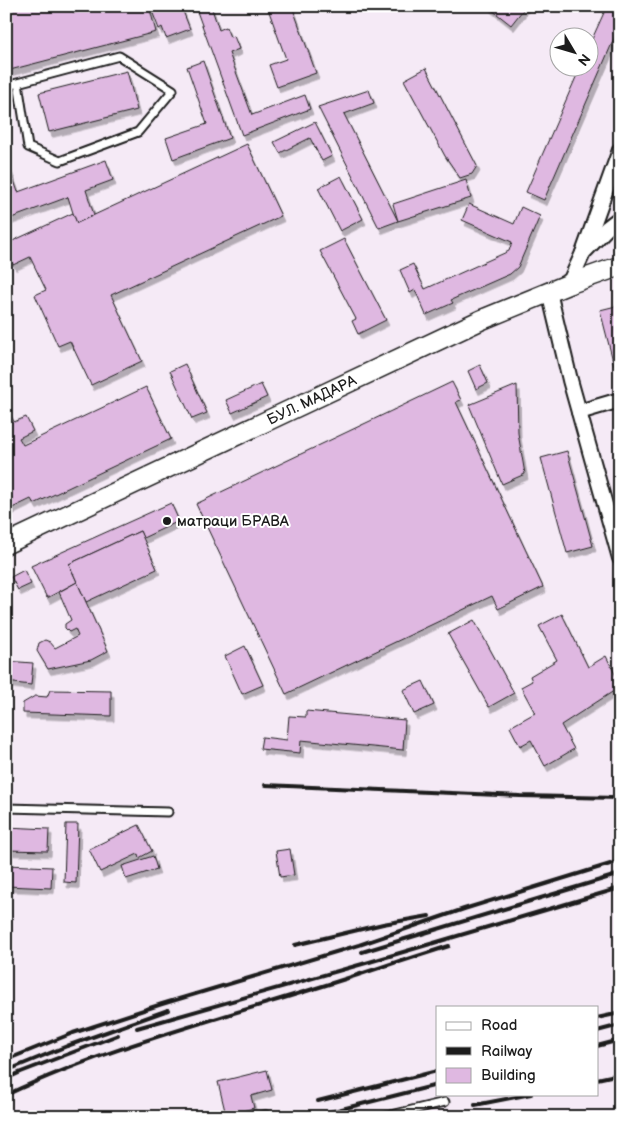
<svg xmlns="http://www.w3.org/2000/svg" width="626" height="1123" font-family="'Balsamiq Sans',sans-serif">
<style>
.building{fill:#dfb8e1;stroke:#1c1c1c;filter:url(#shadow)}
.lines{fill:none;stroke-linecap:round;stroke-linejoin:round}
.lane-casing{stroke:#1c1c1c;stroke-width:11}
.street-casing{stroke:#1c1c1c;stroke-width:18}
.secondary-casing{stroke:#1c1c1c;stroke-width:22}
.lane{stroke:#fff;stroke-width:7}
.street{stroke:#fff;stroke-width:14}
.secondary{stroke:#fff;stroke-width:19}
.rail{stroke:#1c1c1c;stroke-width:4}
.poi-dot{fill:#1c1c1c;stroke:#fff;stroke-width:2}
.labels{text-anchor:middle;stroke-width:4;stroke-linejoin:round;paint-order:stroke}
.street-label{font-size:15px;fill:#1c1c1c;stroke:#fff}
.poi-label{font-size:15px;fill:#1c1c1c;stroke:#fff;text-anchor:start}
</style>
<defs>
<filter id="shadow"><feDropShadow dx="3" dy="5.5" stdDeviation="0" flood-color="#0004"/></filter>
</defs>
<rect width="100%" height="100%" fill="#f5eaf6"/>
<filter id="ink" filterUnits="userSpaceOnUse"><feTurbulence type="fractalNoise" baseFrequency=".02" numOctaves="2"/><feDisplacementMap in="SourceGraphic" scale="10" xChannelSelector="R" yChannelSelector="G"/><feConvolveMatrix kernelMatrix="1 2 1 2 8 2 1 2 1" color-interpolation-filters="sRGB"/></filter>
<g filter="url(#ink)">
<g class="building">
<polygon points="11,6 72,6 74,13 99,6 149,6 156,32 6,71 6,8"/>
<polygon points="150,6 181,6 190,29 166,38 162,27 159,29"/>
<polygon points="195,6 211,6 219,30 226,27 230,37 234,36 239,49 229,53 252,115 305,95 310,109 242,135"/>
<polygon points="267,6 292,6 316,73 277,87 269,65 286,59"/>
<polygon points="487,6 526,6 511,25"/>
<polygon points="607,6 620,6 620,25 544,200 526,192 580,68 588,68 588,48"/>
<polygon points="203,61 230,138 173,159 166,138 207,124 187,67"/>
<polygon points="426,68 477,166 472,174 460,178 445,156 404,80"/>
<polygon points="127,71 137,110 49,132 39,93"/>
<polygon points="369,90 374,103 344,114 398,221 379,228 318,107"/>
<polygon points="315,122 332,156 322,161 310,138 280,153 274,142"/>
<polygon points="247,144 281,216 111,295 142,361 91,385 70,341 58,346 35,295 46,290 30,257 13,265 6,250 6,244 73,213 77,223"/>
<polygon points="6,158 18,192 106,160 113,180 86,190 94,215 77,223 73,213 68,197 6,220"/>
<polygon points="341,176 363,219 340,231 318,188"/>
<polygon points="466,180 471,198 398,221 393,204"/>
<polygon points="469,204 514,224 521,207 540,216 518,267 510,274 451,300 453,303 426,315 415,290 410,293 400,270 413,264 425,289 509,251 512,242 462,220"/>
<polygon points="344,239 386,320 358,334 352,321 356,319 320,251"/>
<polygon points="620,305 620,364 614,365 600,310"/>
<polygon points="185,364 207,413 192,419 170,371"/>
<polygon points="480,365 488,383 476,389 468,371"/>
<polygon points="452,382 461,400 456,402 543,587 498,609 492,596 286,694 196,504"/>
<polygon points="261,384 267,397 232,413 226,400"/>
<polygon points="517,385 518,433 525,474 502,484 469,405"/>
<polygon points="146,387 171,439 34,504 31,499 6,511 6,406 14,422 26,417 33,431 19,438 23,445"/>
<polygon points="567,451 593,546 567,553 541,458"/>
<polygon points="171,503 179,521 143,538 140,531 69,564 77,582 47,598 31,566"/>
<polygon points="140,531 157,569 86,602 69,564"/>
<polygon points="24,570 31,584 18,590 11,577"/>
<polygon points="77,582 108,651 91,660 48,669 37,651 39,643 45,640 50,642 55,648 78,636 75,629 69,632 65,628 65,624 71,620 59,592"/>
<polygon points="562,614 588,667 606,656 620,684 620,687 561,725 574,749 545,766 531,740 520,746 510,727 535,713 521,687 532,681 530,676 557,660 539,626"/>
<polygon points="474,620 514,693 489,707 448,634"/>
<polygon points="245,646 263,685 242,694 225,656"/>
<polygon points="6,661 33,663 31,685 6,682"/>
<polygon points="423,681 434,705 414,714 403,690"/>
<polygon points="50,690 111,691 111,716 23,713 23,703 35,696 47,697"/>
<polygon points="306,711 405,720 403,750 301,740 300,753 260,749 262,737 287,740 289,716 306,717"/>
<polygon points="66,824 78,824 76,883 64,882"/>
<polygon points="139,825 152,851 139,858 138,854 100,872 89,849"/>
<polygon points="6,827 49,829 48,851 6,850"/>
<polygon points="290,849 294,875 280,877 276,851"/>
<polygon points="153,856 157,869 126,879 122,866"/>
<polygon points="6,865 52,867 51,888 6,886"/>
<polygon points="267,1070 272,1090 251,1096 254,1108 226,1115 218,1082"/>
</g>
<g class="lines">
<defs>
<g id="lane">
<polyline points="6,86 119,56 173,90 138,132 60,161 28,147 18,83"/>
<polyline points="6,808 168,812"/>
<polyline points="253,1117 266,1115 268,1117"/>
<polyline points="383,1117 445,1102"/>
</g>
<g id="street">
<polyline points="583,253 620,150"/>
<polyline points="569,284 583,253 607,228 620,218"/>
<polyline points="549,292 570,380 620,558"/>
<polyline points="579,412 620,400"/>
</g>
<g id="secondary">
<path id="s1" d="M6 544 481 320 569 284 620 266"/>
</g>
</defs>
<use href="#lane" class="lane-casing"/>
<use href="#street" class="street-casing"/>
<use href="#secondary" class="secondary-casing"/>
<use href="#lane" class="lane"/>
<use href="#street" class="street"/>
<use href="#secondary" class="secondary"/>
<g class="rail">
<polyline points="265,785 520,796 620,798"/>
<polyline points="295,945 383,924 429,916"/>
<polyline points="362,952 620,874"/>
<polyline points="399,962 449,946"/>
<polyline points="597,1018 620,1013"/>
<polyline points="137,1028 366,963 620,888"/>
<polyline points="597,1031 620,1025"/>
<polyline points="597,1046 620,1040"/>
<polyline points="6,1060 73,1033 162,1004 359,945 464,909 620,861"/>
<polyline points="6,1071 67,1046 168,1010"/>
<polyline points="6,1079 21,1072 118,1035"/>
<polyline points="597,1079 620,1074"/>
<path d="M6 1095C134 1035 273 1006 405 959"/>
<polyline points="318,1101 437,1071"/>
<polyline points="475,1105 531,1094"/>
<polyline points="310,1117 437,1085"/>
</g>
</g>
</g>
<circle class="poi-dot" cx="167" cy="521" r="5"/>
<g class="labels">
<g class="street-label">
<text dy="5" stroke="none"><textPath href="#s1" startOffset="338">БУЛ. МАДАРА</textPath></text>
</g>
<g class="poi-label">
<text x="177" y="526">матраци БРАВА</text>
</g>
</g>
<rect width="626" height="1123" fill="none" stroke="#fff" stroke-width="25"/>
<rect x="12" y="12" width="601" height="1098" fill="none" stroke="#1c1c1c" stroke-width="2" filter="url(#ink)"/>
<rect x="436" y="1006" width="162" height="90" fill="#ffffff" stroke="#a4a4a4"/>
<rect x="446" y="1022" width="25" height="8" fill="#ffffff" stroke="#a4a4a4"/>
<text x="481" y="1030" font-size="15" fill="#1c1c1c">Road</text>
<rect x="446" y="1047" width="25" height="8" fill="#1c1c1c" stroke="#a4a4a4"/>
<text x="481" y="1056" font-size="15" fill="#1c1c1c">Railway</text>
<rect x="446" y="1068" width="25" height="15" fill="#dfb8e1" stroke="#a4a4a4"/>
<text x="481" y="1080" font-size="15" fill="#1c1c1c">Building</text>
<g transform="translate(574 52) rotate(128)"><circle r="24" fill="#ffffff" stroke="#a4a4a4"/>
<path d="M0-4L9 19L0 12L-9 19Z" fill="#1c1c1c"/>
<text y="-8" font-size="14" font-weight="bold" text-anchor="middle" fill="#1c1c1c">N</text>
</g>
</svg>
